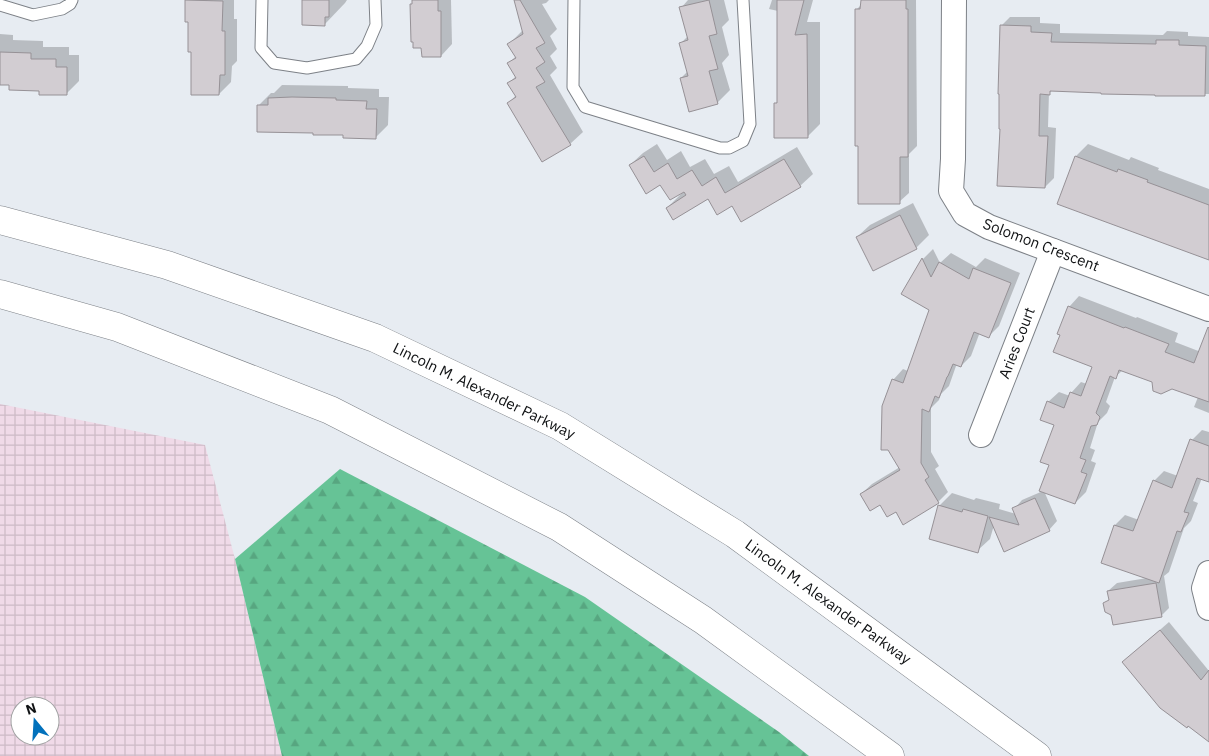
<svg xmlns="http://www.w3.org/2000/svg" width="1209" height="756" font-family="'IBM Plex Sans',sans-serif">
<style>
.industrial{fill:url(#industrial-grid);fill-rule:evenodd}
.forest{fill:url(#forest-firs)}
.shadow{fill:#0003}
.building{fill:#d2cdd2;stroke:#969196}
.lines{fill:none;stroke-linecap:round;stroke-linejoin:round}
.lane-casing{stroke:#7d8187;stroke-width:13}
.street-casing{stroke:#7d8187;stroke-width:26}
.highway-casing{stroke:#7d8187;stroke-width:29}
.lane{stroke:#fff;stroke-width:11}
.street{stroke:#fff;stroke-width:24}
.highway{stroke:#fff;stroke-width:28}
.labels{text-anchor:middle;stroke-width:4;stroke-linejoin:round;paint-order:stroke}
.street-label{font-size:15px;fill:#0f1113;stroke:#fff}
</style>
<defs>
<pattern id="industrial-grid" width="8" height="8" patternUnits="userSpaceOnUse" patternTransform="scale(1.25)"><rect width="8" height="8" fill="#f0dae8"/><path d="M0 4h8M4 0v8" fill="none" stroke="#cdbac6"/></pattern>
<pattern id="forest-firs" width="22" height="20" patternUnits="userSpaceOnUse" patternTransform="scale(1.25)"><rect width="22" height="20" fill="#66c396"/><path d="M5 1l3.5 6h-7zM16 11l3.5 6h-7z" fill="#57a680"/></pattern>
</defs>
<rect width="100%" height="100%" fill="#e7ecf2"/>
<path class="industrial" d="M0 404 205 445 235 559 282 756H0ZM20 706H50V736H20Z"/>
<polygon class="forest" points="340,469 585,597 779,732 809,756 282,756 235,559"/>
<g class="shadow">
<polygon points="187,0 234,0 234,19 237,19 237,61 232,66 231,82 219,94 192,51 190,21 186,21"/>
<polygon points="304,0 347,0 345,3 325,24"/>
<polygon points="414,0 451,0 452,44 441,56 414,3"/>
<polygon points="516,0 549,0 546,3 542,4 557,29 550,36 557,49 550,56 557,68 550,75 583,132 570,144 509,103 516,95 509,83 516,76 509,63 516,56 509,44 523,30"/>
<polygon points="688,0 724,0 729,20 722,27 729,55 722,63 730,90 717,103 681,78 688,71 681,43 688,36 681,8"/>
<polygon points="772,0 813,0 807,22 820,22 820,124 807,137 776,103 779,100 778,11 769,9"/>
<polygon points="862,0 916,0 917,146 909,154 909,193 899,202 856,10 862,4"/>
<polygon points="1010,17 1040,17 1040,23 1060,24 1060,33 1163,35 1167,31 1188,32 1188,36 1209,37 1209,94 1179,94 1053,90 1049,93 1048,127 1056,128 1054,178 1045,187 1001,128 1001,26"/>
<polygon points="0,34 13,35 13,40 43,41 43,47 69,47 69,55 79,55 79,81 66,94 10,83 0,83"/>
<polygon points="282,85 348,86 348,88 379,89 379,97 389,97 388,125 376,137 315,132 258,106 271,93 274,93"/>
<polygon points="657,144 667,160 681,151 690,167 705,159 714,174 729,166 738,182 797,147 813,174 800,186 732,204 709,198 667,208 683,192 661,183 630,165 643,153"/>
<polygon points="1088,144 1129,160 1131,157 1159,168 1158,170 1209,189 1209,259 1059,203 1076,156"/>
<polygon points="913,203 929,235 916,248 874,269 857,237 870,225"/>
<polygon points="933,249 940,263 951,253 976,267 985,258 1020,273 999,326 989,336 980,332 971,356 961,366 958,365 956,366 949,386 941,394 939,400 931,408 931,452 939,466 935,469 948,492 938,502 896,510 861,494 872,484 900,467 893,380 903,369 908,371 931,309 903,293 923,259"/>
<polygon points="1079,296 1136,318 1137,317 1178,333 1175,342 1201,352 1209,344 1209,413 1194,407 1198,397 1123,370 1115,377 1106,402 1110,406 1107,413 1098,422 1090,448 1095,450 1091,461 1096,463 1086,492 1075,503 1044,491 1057,521 1049,530 994,525 990,539 977,551 939,506 952,493 974,500 976,498 1000,504 999,509 1016,514 1014,509 1022,500 1043,491 1050,465 1056,424 1048,402 1059,392 1070,396 1071,393 1081,382 1087,384 1093,366 1062,334 1069,307"/>
<polygon points="1202,430 1209,432 1209,481 1202,478 1193,501 1198,503 1191,521 1184,528 1169,572 1164,576 1169,608 1161,616 1112,614 1105,604 1110,599 1108,591 1117,583 1147,578 1115,525 1125,515 1139,520 1154,481 1164,471 1178,476 1192,440"/>
<polygon points="1169,622 1209,671 1209,740 1123,662"/>
</g>
<g class="building">
<polygon points="185,0 223,1 222,31 225,31 225,75 220,75 219,95 191,95 191,52 188,52 188,22 185,22"/>
<polygon points="302,0 329,0 329,17 325,17 325,26 302,25"/>
<polygon points="412,0 438,0 438,11 441,11 441,57 422,57 421,48 413,48 413,42 411,42 410,4 412,4"/>
<polygon points="514,0 520,0 545,43 536,48 545,62 536,68 545,82 536,87 571,145 542,162 507,103 516,97 507,83 516,78 507,63 516,58 507,44 523,34"/>
<polygon points="709,0 717,34 709,36 718,69 709,71 718,104 689,112 680,78 688,76 679,43 688,40 679,7"/>
<polygon points="777,0 804,0 795,35 807,34 808,138 774,138 774,103 777,103"/>
<polygon points="861,0 906,0 906,9 908,9 908,157 900,157 900,204 858,204 858,146 855,146 855,9 860,9"/>
<polygon points="1000,25 1031,26 1031,32 1052,33 1051,42 1156,44 1156,40 1179,40 1179,45 1206,46 1205,96 1155,96 1155,95 1101,94 1101,93 1050,91 1050,95 1040,94 1039,136 1048,136 1045,188 997,186 1000,129 999,129 999,94 998,94"/>
<polygon points="0,52 31,53 31,59 56,59 56,67 67,67 67,95 39,95 39,91 9,90 9,85 0,85"/>
<polygon points="292,97 336,98 336,100 367,101 366,109 377,109 376,139 343,138 343,135 313,135 313,133 257,132 257,105 268,105 268,98"/>
<polygon points="644,156 654,172 668,163 677,179 692,170 702,186 716,177 725,193 784,159 801,187 741,222 732,206 717,215 708,199 673,220 666,208 686,195 684,192 670,200 660,185 646,194 629,165"/>
<polygon points="1075,156 1117,172 1118,169 1148,180 1147,182 1209,205 1209,260 1057,204"/>
<polygon points="900,215 917,249 873,271 856,237"/>
<polygon points="922,258 931,277 939,262 969,279 973,268 1011,283 989,338 974,332 961,367 953,364 948,376 947,377 939,398 935,396 929,412 922,409 921,463 929,477 925,480 939,503 903,525 896,512 887,517 880,505 870,511 860,494 900,470 888,450 881,450 882,406 892,379 903,383 929,310 901,294"/>
<polygon points="1068,306 1124,328 1125,327 1169,344 1165,352 1194,363 1208,327 1209,328 1209,402 1172,389 1161,394 1153,391 1152,382 1119,370 1116,379 1110,376 1096,413 1100,417 1097,425 1091,426 1080,458 1086,460 1081,472 1087,474 1075,504 1039,491 1049,465 1040,462 1054,425 1040,420 1047,401 1064,408 1070,392 1081,396 1092,367 1053,352 1060,335 1057,334"/>
<polygon points="1190,439 1209,446 1209,482 1197,478 1184,512 1189,513 1181,532 1177,531 1159,583 1101,563 1114,525 1133,531 1153,480 1172,488"/>
<polygon points="1035,498 1050,531 1004,552 989,517 1019,525 1012,508"/>
<polygon points="938,505 962,512 963,509 988,516 978,553 929,539"/>
<polygon points="1156,583 1162,617 1113,625 1111,615 1105,612 1103,603 1109,600 1107,591"/>
<polygon points="1160,630 1201,680 1209,670 1209,742 1188,726 1187,728 1160,708 1122,662"/>
</g>
<g class="lines">
<defs>
<g id="lane">
<polyline points="262,0 261,48 274,63 307,68 356,59 367,46 376,25 375,0"/>
<polyline points="574,0 573,87 585,107 720,148 729,148 743,141 750,124 743,0"/>
<polyline points="0,5 33,15 62,9 70,4 72,0"/>
</g>
<g id="street">
<polyline points="954,0 953,159 951,191 965,214 989,227 1209,309"/>
<polyline points="981,435 1053,251"/>
<polyline points="1209,573 1204,588 1209,608"/>
</g>
<g id="highway">
<polyline points="0,220 167,265 375,338 560,426 735,534 1037,756"/>
<polyline points="0,294 117,327 330,410 559,527 703,620 890,756"/>
</g>
</defs>
<use href="#lane" class="lane-casing"/>
<use href="#street" class="street-casing"/>
<use href="#highway" class="highway-casing"/>
<use href="#lane" class="lane"/>
<use href="#street" class="street"/>
<use href="#highway" class="highway"/>
</g>
<g class="labels">
<g class="street-label">
<text transform="translate(1041 245) rotate(21)" y="5">Solomon Crescent</text>
<text transform="translate(1017 343) rotate(-69)" y="5">Aries Court</text>
<text transform="translate(484 391) rotate(26)" y="5">Lincoln M. Alexander Parkway</text>
<text transform="translate(828 602) rotate(36)" y="5">Lincoln M. Alexander Parkway</text>
</g>
</g>
<g transform="translate(35 721) rotate(342)"><circle r="24" fill="#ffffff" stroke="#9fa0a1"/>
<path d="M0-4L9 19L0 12L-9 19Z" fill="#0271bc"/>
<text y="-8" font-size="14" font-weight="bold" text-anchor="middle" fill="#0f1113">N</text>
</g>
</svg>
